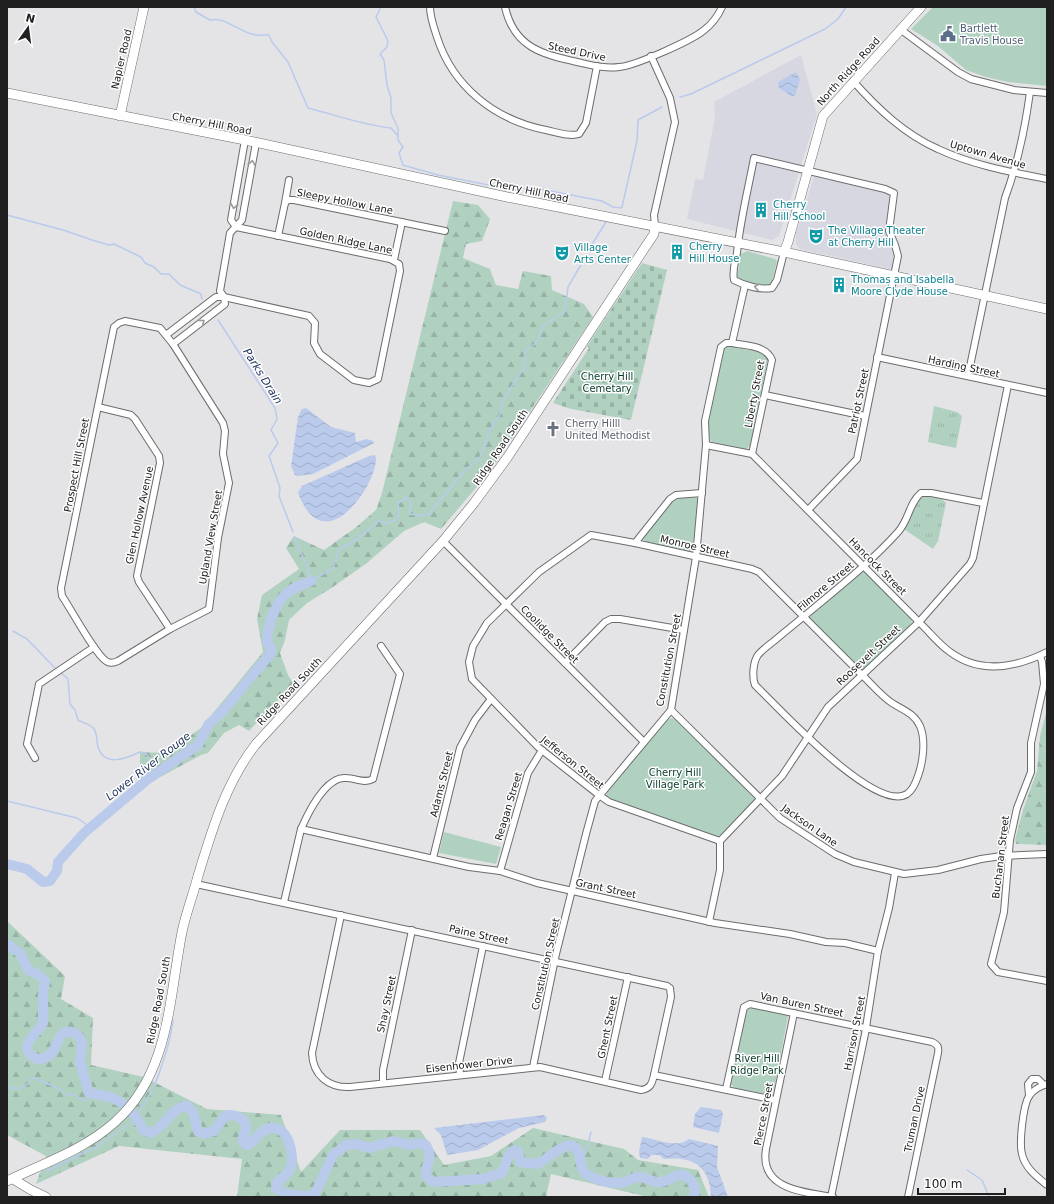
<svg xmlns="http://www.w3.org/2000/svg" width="1054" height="1204" font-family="'DejaVu Sans',sans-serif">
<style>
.built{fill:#d6d7e1}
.grass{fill:url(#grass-tufts)}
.forest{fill:url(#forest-firs)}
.cemetery{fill:url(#cemetery-stones)}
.green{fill:#b0d1c0}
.water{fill:url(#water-waves)}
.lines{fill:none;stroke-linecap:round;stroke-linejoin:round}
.stream{stroke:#bacaeb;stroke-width:1.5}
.river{stroke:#bacaeb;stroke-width:10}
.street-casing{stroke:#6c6c6f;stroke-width:8}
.secondary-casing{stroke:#6c6c6f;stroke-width:10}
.street{stroke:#fff;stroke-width:6}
.secondary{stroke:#fff;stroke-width:9}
.oneway{stroke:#9b9b9b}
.labels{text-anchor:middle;stroke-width:3;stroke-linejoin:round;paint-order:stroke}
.service-label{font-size:10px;fill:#4e5e75;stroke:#fff;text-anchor:start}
.street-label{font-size:10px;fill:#202021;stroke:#fff}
.culture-label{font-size:10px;fill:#0d838f;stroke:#fff;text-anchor:start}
.park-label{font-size:10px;fill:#053a27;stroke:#fff}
.worship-label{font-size:10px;fill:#5b616d;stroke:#fff;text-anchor:start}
.water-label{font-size:11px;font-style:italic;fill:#21345f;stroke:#fff}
</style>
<defs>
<pattern id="grass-tufts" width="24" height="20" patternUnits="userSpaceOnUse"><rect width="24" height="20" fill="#b0d1c0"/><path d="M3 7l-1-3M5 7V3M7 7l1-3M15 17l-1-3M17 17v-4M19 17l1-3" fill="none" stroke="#97b3a5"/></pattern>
<pattern id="forest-firs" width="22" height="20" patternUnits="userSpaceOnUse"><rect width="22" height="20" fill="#b0d1c0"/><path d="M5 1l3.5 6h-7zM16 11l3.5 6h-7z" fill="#97b3a5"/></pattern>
<pattern id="cemetery-stones" width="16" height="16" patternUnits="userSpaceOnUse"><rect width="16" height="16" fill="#b0d1c0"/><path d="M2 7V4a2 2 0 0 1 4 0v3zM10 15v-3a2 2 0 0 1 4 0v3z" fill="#97b3a5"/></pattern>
<pattern id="water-waves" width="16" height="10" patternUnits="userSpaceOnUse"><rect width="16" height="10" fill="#bacaeb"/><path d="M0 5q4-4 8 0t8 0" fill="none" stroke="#a0adc9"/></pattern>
</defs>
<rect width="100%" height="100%" fill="#e4e4e7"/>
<g class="built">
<polygon points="801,55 817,114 779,236 772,240 687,219 695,179 703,180 715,117 714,102"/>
<polygon points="814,176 891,193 892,196 886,227 894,258 893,267 890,269 800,249 796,244 796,234"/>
</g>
<g class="grass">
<polygon points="934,406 957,412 962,416 956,448 928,442"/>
<path d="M925 496 942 499 946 503 938 541 933 549 904 529C912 518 912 500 925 496Z"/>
</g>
<g class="forest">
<polygon points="453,201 478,205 490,219 482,241 466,244 463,258 490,269 496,285 518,289 523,271 551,276 552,290 584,304 593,317 491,470 441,529 424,522 404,531 367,563 330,589 307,603 289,620 285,640 280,653 288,675 294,684 249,731 239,725 224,733 208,753 201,755 140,788 140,752 166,753 201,728 263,652 257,619 262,595 299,569 286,548 294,536 324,550 355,528 376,510 382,493"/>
<polygon points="1047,709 1047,845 1016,844 1015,840 1023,810 1037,771 1040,736"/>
<polygon points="7,921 65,976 61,999 93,1018 91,1065 144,1077 207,1109 281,1115 301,1172 340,1130 420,1130 444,1165 491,1156 533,1128 624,1149 638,1160 698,1170 709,1197 648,1197 551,1174 546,1197 237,1197 242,1159 119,1146 36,1184 46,1156 7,1135"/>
</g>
<polygon class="cemetery" points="642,263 667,270 631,420 571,409 553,403 589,348 587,346"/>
<g class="green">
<polygon points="933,7 1047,7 1047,86 1008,82 986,77 966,70 938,46 911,29"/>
<polygon points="747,251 775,259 777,261 771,285 768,286 739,280 737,278 741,254"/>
<path d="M727 345 764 353 768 358 750 446 746 449 712 442C701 430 719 367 723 349Z"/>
<polygon points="692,496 697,498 699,502 692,551 689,552 646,542 644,540 643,537 673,499"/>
<polygon points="862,572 866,573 912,620 911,624 865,668 860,669 811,621 810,617 812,613"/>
<polygon points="672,718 677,720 754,798 755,800 722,835 717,836 610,799 606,796 608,790 667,720"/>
<polygon points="444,832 501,847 496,864 439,853"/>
<polygon points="750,1006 787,1014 788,1016 774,1090 770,1095 735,1088 730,1084 746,1012"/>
</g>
<g class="water">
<polygon points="796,72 800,79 795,96 791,96 779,88 778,82"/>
<polygon points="306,408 331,427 355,433 356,442 367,439 373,441 374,443 313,474 298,476 295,475 291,466 298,417 302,409"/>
<path d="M375 455C384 471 327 569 298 493L302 486 369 456Z"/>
<polygon points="701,1107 721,1110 723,1114 719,1133 693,1127 695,1114"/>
<polygon points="544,1115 547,1118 545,1122 519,1128 478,1150 447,1155 441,1135 434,1128"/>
<path d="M642 1137C657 1139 676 1149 689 1139L718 1146 717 1167 728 1197H711C710 1165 692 1156 664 1159L659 1155H651L648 1159 640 1158 639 1152Z"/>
</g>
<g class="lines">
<g class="stream">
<path d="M194 7 196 12 210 20C226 16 240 34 257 35 261 36 265 34 269 35L272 42 288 62 308 108C336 115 362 125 391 128L397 135"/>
<polyline points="381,7 376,17 388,41 387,47 380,54 384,60 387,85 391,98 391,113 398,128 398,140 403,147 399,153 403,165 406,166 438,175 514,190 530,187 602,201 613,207 621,208 622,207 637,141 638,120 662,107"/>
<polyline points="680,97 691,94 825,29 838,19 846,7"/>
<polyline points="7,215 63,230 95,241 109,245 114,244 141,257 145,263 154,267 161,274 169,274 180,285 201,294 202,299"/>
<polyline points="591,246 606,222"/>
<polyline points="218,320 275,408 277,419 271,430 278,443 269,456 280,488 279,496 293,532"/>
<polyline points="294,537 307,566 311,581 333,568 339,550 359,538 378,521 386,524 397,519 399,514 398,503 406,498 409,499 411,504 410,514 424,516 430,513 462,473 480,457 490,430 500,414 504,398 524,368 525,351 537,342 543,326 565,311 568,287 586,256"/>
<polyline points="13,631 27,639 57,670"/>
<path d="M60 672 68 679 70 704 75 710 78 720C83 723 90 724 94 729 98 735 96 741 98 747 105 768 127 758 140 752L146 753 153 766 147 773 148 779"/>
<polyline points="7,801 77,818 90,827"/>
<path d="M7 1087C17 1090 26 1089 31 1079L34 1078 58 1088 65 1094 75 1095 85 1102 92 1095"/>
<path d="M134 1116C154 1099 169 1048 173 1021"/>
<polyline points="581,1157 586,1152 591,1132"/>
<polyline points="967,1170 982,1180 989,1197"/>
<polyline points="47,1171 98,1146 137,1118"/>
</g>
<g class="river">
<path d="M7 864 27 869 43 882 50 881 57 871 58 862 84 833 148 779 198 745 208 725 221 713 271 653V648L267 643C267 626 276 599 291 590 297 586 305 584 311 581"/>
<path d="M7 944 20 953 28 970 39 975 45 981 43 994V1023C37 1034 14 1048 37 1059 55 1060 54 1044 63 1033 71 1029 79 1034 82 1042L80 1062 89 1093 111 1097 122 1103"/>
<path d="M133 1114 137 1118 143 1130 151 1133C164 1128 171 1107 187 1106L193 1112 198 1131 204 1134 214 1131 225 1116C233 1113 247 1118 246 1129 245 1133 243 1137 242 1141L246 1145C254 1144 259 1130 270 1128 288 1124 296 1157 290 1169 287 1177 276 1178 276 1188 284 1195 306 1198 315 1194L333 1155 346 1145 357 1144 369 1148 393 1141 409 1145 420 1143 426 1145C435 1161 424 1163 426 1176L434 1182 483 1179 502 1173 509 1155 514 1150 518 1152 520 1162 538 1164 561 1148 570 1145C584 1148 577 1165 585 1173 592 1179 608 1183 617 1183 626 1184 630 1178 638 1177 645 1176 651 1182 659 1182 675 1181 681 1163 695 1187L694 1197"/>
</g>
<defs>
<g id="street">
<path d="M430 7C430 17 434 28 437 37 453 87 495 120 546 130 556 132 569 137 579 134L586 123 597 66"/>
<path d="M505 7C514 47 541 54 577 62 591 65 605 69 619 67 635 66 690 41 703 31 711 25 718 16 722 7"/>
<polyline points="900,29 958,72 971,79 1014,90 1047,93"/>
<polyline points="651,56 670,98 675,122 654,215 655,226"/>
<path d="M853 81C877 108 904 134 938 149 972 165 1011 172 1047 179"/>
<polyline points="285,203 289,180"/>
<polyline points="236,227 231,220 245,140"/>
<polyline points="278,236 285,203 288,200 294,200 445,231"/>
<path d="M784 252 777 280 772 288C760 290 745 286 734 280 732 270 735 263 737 253 740 221 748 190 754 158L885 189 894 193 889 231 895 245 898 256 857 459 808 510"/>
<polyline points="394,260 402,222"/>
<path d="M125 321 160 328 173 344 223 423 225 431 223 454 229 483 218 538 209 609 170 629 118 661C114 663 110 664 106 661 95 654 71 609 62 596L61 588 114 327 119 323Z"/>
<polyline points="166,335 216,297 224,297 309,316 315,323 314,343 320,354 354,380 369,383 378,379 400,271 399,264 390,259 236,227"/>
<path d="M732 343C746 346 766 345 772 360L752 454"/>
<polyline points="173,344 225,304 224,297 220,291 230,233 242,220 256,143"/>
<polyline points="877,357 1047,393"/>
<path d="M968 376 1005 198C1018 163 1025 129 1030 92"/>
<polyline points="765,395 865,416"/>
<polyline points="98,407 131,415 135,419 159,456 160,463 137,576 139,582 170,629"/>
<path d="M706 445 752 454 923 626C932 635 940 645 950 652 980 674 1015 668 1047 652"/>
<polyline points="443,541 644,742"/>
<polyline points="635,543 670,499 676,495 702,493"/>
<path d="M381 646 400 674 373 779C364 784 356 778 346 778 326 776 308 813 301 829L469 867 500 871 537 883 715 923 790 934 826 942 845 943 878 951"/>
<polyline points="1040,656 1042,662 1044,684 1031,743 1031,772 1017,808 1010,840 1004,912 991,964 998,972 1047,981"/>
<polyline points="565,663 605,622 611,619 620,619 684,630"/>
<polyline points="671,710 780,818 835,854 854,862 904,874 938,870 981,859 1001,856 1047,854"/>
<polyline points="35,758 27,744 39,684 94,647"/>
<path d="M720 841 609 802 599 795 538 747 472 679 469 662 473 646 487 623 539 572 591 535 635 543 752 569 759 572 808 621C825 638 842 655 859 672 870 682 880 695 892 703 903 710 914 713 920 726 926 740 923 762 918 776 916 782 913 790 907 794 875 814 777 706 755 685 752 677 753 662 758 655 762 650 769 645 774 641 787 630 801 619 814 608 843 584 873 560 898 532 909 520 909 503 921 493H931L983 503"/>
<polyline points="433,858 460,748 475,720 491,699"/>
<polyline points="500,871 528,773 542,750"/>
<polyline points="196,884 667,986 670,988 671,997 654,1075"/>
<polyline points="284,902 301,829"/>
<path d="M341 915 312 1053C313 1076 329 1088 350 1087L540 1067 641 1090C650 1089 652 1084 654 1075L775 1100"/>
<polyline points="709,922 720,870 720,841 782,776 828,707 919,622 970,564 973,558 1008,385"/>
<path d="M794 1013 766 1149C759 1190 805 1192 833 1197"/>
<polyline points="533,1067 556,954 586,834 595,801 671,710 696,557 706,445 705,421 721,347 726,343 732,343 745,285"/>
<polyline points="460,1075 459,1063 483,946"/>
<polyline points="605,1081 628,977"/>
<polyline points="383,1083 383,1070 412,930"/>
<path d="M1047 1084C1041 1086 1033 1090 1029 1096 1023 1106 1019 1143 1022 1154 1025 1168 1037 1177 1047 1185"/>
<path d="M726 1089 744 1007 750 1004 932 1042C938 1045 939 1047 938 1053L908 1197"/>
<polyline points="1029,1096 1028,1084 1032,1079 1038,1079 1044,1085"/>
<polyline points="831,1197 865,1034 878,951 889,908 895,873"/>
</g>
<g id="secondary">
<polyline points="7,93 245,140 507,197 784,252 1047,309"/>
<polyline points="120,116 144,7"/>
<polyline points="784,252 788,242 823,116 921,7"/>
<polyline points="13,1179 31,1190 46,1197"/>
<path d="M7 1181C44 1163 84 1150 115 1122 170 1073 169 998 182 932 186 913 193 895 198 876 212 830 226 782 256 744L443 541 474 503 507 458 638 258 654 234 655 226"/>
</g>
</defs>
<use href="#street" class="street-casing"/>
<use href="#secondary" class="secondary-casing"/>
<use href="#street" class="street"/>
<use href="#secondary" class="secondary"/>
</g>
<defs><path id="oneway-chevron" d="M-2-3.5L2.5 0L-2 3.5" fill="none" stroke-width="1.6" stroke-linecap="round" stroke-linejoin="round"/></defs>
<g class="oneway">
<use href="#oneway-chevron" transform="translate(252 163) rotate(-80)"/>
<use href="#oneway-chevron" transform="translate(234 206) rotate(100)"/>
<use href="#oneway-chevron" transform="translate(757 287) rotate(-168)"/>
<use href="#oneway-chevron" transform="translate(202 322) rotate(-37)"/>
</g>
<defs>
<symbol id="civic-bare" viewBox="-9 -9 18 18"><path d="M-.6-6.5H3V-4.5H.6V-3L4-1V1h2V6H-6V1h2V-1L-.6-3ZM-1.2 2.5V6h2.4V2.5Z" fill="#5c6f8a" stroke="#fff" stroke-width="2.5" paint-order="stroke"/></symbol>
<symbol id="building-bare" viewBox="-9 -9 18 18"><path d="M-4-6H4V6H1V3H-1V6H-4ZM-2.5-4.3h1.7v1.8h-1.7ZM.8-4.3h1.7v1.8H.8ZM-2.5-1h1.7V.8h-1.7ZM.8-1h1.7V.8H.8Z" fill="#0f9aa8" stroke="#fff" stroke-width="2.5" paint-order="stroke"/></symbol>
<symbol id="theatre-bare" viewBox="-9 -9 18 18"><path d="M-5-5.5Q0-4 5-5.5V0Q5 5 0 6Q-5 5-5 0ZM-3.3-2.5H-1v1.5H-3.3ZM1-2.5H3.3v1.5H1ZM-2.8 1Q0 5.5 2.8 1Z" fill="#0f9aa8" stroke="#fff" stroke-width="2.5" paint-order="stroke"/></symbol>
<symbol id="church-bare" viewBox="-9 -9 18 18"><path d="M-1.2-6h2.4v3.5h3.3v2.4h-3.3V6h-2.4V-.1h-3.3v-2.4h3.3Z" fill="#6b7280" stroke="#fff" stroke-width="2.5" paint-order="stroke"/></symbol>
</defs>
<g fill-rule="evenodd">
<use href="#civic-bare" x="937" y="23" width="22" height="22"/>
<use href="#building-bare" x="750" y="199" width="22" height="22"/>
<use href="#theatre-bare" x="805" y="225" width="22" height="22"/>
<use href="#building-bare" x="666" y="241" width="22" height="22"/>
<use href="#theatre-bare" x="551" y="242" width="22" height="22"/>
<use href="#building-bare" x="828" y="274" width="22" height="22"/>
<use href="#church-bare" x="542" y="418" width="22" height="22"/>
</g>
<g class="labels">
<g class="service-label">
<text x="960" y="32">Bartlett<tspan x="960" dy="12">Travis House</tspan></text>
</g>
<g class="street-label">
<text transform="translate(577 51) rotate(12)" y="4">Steed Drive</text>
<text transform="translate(121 59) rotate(-77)" y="4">Napier Road</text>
<text transform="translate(848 71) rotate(-48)" y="4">North Ridge Road</text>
<text transform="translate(212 123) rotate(11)" y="4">Cherry Hill Road</text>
<text transform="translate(988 154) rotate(16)" y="4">Uptown Avenue</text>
<text transform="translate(529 190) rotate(12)" y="4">Cherry Hill Road</text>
<text transform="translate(345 201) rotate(11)" y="4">Sleepy Hollow Lane</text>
<text transform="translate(346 240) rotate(12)" y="4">Golden Ridge Lane</text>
<text transform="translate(964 366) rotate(12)" y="4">Harding Street</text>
<text transform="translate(754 394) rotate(-79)" y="4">Liberty Street</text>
<text transform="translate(858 401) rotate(-78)" y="4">Patriot Street</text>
<text transform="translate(500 447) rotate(-56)" y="4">Ridge Road South</text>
<text transform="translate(76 465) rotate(-79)" y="4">Prospect Hill Street</text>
<text transform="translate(139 515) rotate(-78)" y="4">Glen Hollow Avenue</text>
<text transform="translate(210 537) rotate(-80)" y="4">Upland View Street</text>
<text transform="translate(695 546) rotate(13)" y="4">Monroe Street</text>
<text transform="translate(878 566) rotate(45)" y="4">Hancock Street</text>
<text transform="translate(825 586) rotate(-40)" y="4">Filmore Street</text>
<text transform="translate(550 634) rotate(45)" y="4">Coolidge Street</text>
<text transform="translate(868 655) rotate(-43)" y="4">Roosevelt Street</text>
<text transform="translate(668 660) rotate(-79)" y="4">Constitution Street</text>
<text transform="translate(289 691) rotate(-47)" y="4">Ridge Road South</text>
<text transform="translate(573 762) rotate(39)" y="4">Jefferson Street</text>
<text transform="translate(441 784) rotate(-76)" y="4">Adams Street</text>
<text transform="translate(508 806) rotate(-73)" y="4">Reagan Street</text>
<text transform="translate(810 825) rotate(35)" y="4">Jackson Lane</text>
<text transform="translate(1000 857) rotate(-83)" y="4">Buchanan Street</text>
<text transform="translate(606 888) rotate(12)" y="4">Grant Street</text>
<text transform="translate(479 934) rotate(12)" y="4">Paine Street</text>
<text transform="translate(545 964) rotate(-77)" y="4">Constitution Street</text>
<text transform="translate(158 1000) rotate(-79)" y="4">Ridge Road South</text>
<text transform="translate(386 1004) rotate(-78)" y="4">Shay Street</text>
<text transform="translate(802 1004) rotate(12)" y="4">Van Buren Street</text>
<text transform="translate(607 1027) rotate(-78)" y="4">Ghent Street</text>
<text transform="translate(854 1033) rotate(-79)" y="4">Harrison Street</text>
<text transform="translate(469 1064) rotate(-6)" y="4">Eisenhower Drive</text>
<text transform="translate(763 1114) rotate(-79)" y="4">Pierce Street</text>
<text transform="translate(914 1119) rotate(-78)" y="4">Truman Drive</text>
</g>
<g class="culture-label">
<text x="773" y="208">Cherry<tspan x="773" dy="12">Hill School</tspan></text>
<text x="828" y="234">The Village Theater<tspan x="828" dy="12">at Cherry Hill</tspan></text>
<text x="689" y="250">Cherry<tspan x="689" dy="12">Hill House</tspan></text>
<text x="574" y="251">Village<tspan x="574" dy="12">Arts Center</tspan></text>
<text x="851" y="283">Thomas and Isabella<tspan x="851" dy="12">Moore Clyde House</tspan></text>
</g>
<g class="park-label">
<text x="607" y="380">Cherry Hill<tspan x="607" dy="12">Cemetary</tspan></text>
<text x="675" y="776">Cherry Hill<tspan x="675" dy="12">Village Park</tspan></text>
<text x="757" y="1062">River Hill<tspan x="757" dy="12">Ridge Park</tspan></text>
</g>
<g class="worship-label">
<text x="565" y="427">Cherry Hilll<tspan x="565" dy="12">United Methodist</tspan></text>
</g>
<g class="water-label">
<text transform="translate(263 376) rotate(58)" y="4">Parks Drain</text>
<text transform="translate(148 766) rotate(-38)" y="4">Lower River Rouge</text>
</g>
</g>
<rect width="1054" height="1204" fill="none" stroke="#202021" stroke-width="16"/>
<g transform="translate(28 28) rotate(14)" stroke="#ffffff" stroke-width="3" paint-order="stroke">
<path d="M0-3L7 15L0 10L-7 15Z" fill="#202021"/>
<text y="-6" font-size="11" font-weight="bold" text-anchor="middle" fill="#202021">N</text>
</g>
<path d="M918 1188v6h87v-6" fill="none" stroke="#202021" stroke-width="2"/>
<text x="924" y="1188" font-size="12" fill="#202021" stroke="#ffffff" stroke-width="3" paint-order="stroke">100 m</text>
</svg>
